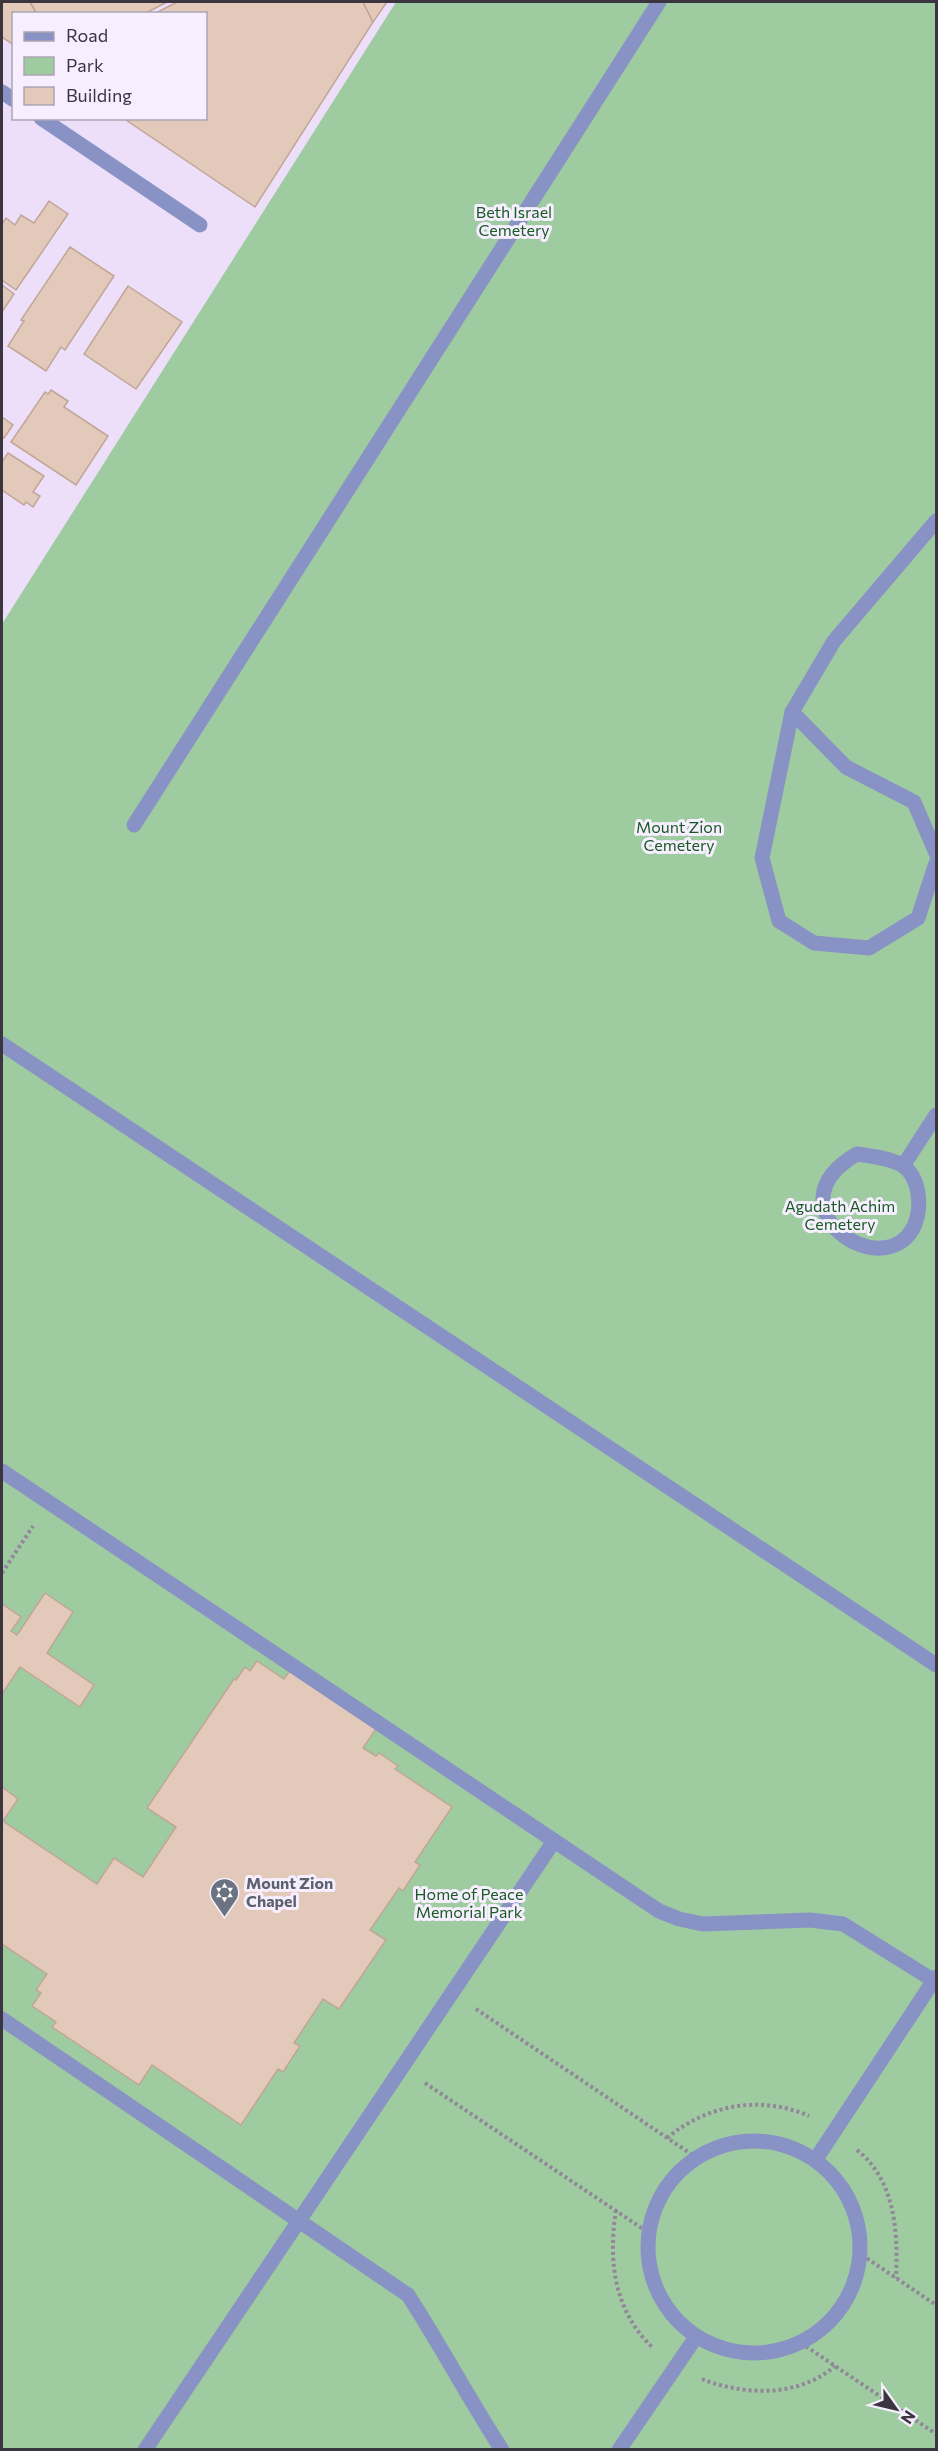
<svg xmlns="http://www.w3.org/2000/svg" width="938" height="2451" font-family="Commissioner,sans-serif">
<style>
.green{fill:#9fcba1}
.building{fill:#e3c9b9;stroke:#c0a696;stroke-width:1.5}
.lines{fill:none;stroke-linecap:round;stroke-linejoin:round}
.path{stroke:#918799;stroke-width:4;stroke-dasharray:3 3;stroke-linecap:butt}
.minor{stroke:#8992c4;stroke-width:15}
.labels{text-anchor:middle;stroke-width:6;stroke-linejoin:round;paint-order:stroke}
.park-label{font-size:16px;fill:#175a22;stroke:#f7efff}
.worship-label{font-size:16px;font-weight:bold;fill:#5b616d;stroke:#f7efff;text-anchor:start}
</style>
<rect width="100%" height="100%" fill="#eddff9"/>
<polygon class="green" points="396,2 936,2 936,2449 2,2449 2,624"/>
<g class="building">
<polygon points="2,2 30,2 37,14 14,14 14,45 2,37"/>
<polygon points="30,2 167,2 144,14 37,14"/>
<polygon points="177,2 363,2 373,22 255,207 123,118 206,118 206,14 154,14"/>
<polygon points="363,2 387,2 373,22"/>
<polygon points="49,201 68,214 16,290 2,280 2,224 6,218 15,225 21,215 34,223"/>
<polygon points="70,247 114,276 65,350 61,347 46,371 8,346 24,321 21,320"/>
<polygon points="2,285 14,294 2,312"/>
<polygon points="128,286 182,322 136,389 84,354"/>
<polygon points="51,390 68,401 64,407 108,436 76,485 11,442 45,392 48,394"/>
<polygon points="2,417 13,425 4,438 2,436"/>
<polygon points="8,453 44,476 33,492 40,496 33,507 26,502 24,505 2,490 2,462"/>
<polygon points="45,1593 73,1612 47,1653 94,1685 80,1707 20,1667 2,1694 2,1604 21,1617 11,1631 17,1635"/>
<polygon points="257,1661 284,1679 291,1669 378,1726 363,1748 376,1756 379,1753 398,1766 395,1769 452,1807 415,1862 420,1865 403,1891 399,1888 370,1930 386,1940 339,2009 323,1999 294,2043 300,2046 283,2072 278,2069 241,2125 152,2065 139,2085 52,2027 56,2022 32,2006 41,1993 36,1990 47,1974 2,1944 2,1787 18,1799 3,1821 97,1884 114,1858 143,1877 176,1827 147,1808 234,1679 236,1680 245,1667 250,1671"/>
</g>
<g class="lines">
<g class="path">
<polyline points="2,1573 33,1526"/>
<polyline points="476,2009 697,2158"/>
<polyline points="425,2083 649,2233"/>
<path d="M667 2138C708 2104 761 2095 809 2116"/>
<path d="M857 2150C896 2181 898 2233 896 2278"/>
<path d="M616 2210C608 2261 614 2311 653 2348"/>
<polyline points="862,2255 936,2305"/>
<polyline points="801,2343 936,2434"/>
<path d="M702 2379C744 2396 800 2397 835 2366"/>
</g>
<g class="minor">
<polyline points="2,92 14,100"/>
<polyline points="41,118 200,225"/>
<polyline points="936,521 834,641 792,712 762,858 779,921 814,943 869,948 918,918 936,863"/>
<polyline points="792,712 846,767 914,802 936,853"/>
<polyline points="134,825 659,2"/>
<polyline points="2,1044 936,1665"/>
<path d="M857 1154C871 1156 889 1158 902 1165 920 1177 922 1206 915 1224 888 1289 764 1208 857 1154Z"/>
<polyline points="903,1166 936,1115"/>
<polyline points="2,1471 659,1911 679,1919 703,1924 810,1920 843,1924 936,1982"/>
<path d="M2 2019 408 2295C441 2346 469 2399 502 2450"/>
<circle cx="754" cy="2247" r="106"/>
<polyline points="816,2159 936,1977"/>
<polyline points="145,2450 554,1841"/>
<polyline points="619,2450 696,2337"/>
</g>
</g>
<defs>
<symbol id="synagogue-pin" viewBox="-11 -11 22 30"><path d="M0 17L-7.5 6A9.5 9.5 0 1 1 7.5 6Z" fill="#6b7280" stroke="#f7efff"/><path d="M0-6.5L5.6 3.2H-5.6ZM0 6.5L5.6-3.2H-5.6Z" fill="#fff"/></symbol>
</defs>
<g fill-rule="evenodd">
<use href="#synagogue-pin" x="208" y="1876" width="33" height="45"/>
</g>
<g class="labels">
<g class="park-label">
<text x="514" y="218">Beth Israel<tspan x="514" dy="18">Cemetery</tspan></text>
<text x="679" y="833">Mount Zion<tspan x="679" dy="18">Cemetery</tspan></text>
<text x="840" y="1212">Agudath Achim<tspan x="840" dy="18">Cemetery</tspan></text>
<text x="469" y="1900">Home of Peace<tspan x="469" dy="18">Memorial Park</tspan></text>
</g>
<g class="worship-label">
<text x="246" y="1889">Mount Zion<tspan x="246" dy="18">Chapel</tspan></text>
</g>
</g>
<rect width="938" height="2451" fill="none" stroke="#3b353f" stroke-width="6"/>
<rect x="12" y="12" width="195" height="108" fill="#f7efff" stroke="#aca5b2" stroke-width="1.5"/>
<rect x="24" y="32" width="30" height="9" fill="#8992c4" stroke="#aca5b2" stroke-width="1.5"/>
<text x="66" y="42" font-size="18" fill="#3b353f">Road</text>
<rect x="24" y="57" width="30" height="18" fill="#9fcba1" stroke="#aca5b2" stroke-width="1.5"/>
<text x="66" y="72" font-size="18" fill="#3b353f">Park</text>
<rect x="24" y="87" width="30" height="18" fill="#e3c9b9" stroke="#aca5b2" stroke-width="1.5"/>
<text x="66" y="102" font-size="18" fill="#3b353f">Building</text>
<g transform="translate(896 2409) rotate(124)" stroke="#f7efff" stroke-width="4.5" paint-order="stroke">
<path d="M0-4.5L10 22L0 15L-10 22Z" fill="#3b353f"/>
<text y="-9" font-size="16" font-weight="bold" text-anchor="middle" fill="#3b353f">N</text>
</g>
</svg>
